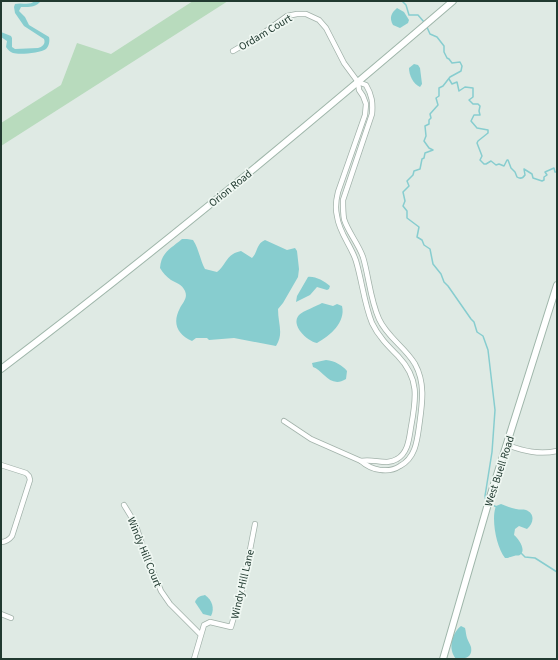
<svg xmlns="http://www.w3.org/2000/svg" width="558" height="660" font-family="'Source Sans 3',sans-serif">
<style>
.green{fill:#b8dbbd}
.water{fill:#87cdcf}
.lines{fill:none;stroke-linecap:round;stroke-linejoin:round}
.stream{stroke:#87cdcf;stroke-width:1.5}
.street-casing{stroke:#a2b2aa;stroke-width:6}
.secondary-casing{stroke:#9fb6aa;stroke-width:8}
.street{stroke:#fff;stroke-width:4.5}
.secondary{stroke:#fff;stroke-width:6}
.labels{text-anchor:middle;stroke-width:3.5;stroke-linejoin:round;paint-order:stroke}
.street-label{font-size:11px;fill:#213a30;stroke:#eff7f2}
</style>
<rect width="100%" height="100%" fill="#dfeae4"/>
<polygon class="green" points="193,1 228,1 1,146 1,123 61,85 77,43 111,54"/>
<g class="water">
<path d="M35 1H41C35 8 29 7 21 7L19 11 25 17 29 25 49 37C50 41 49 46 46 49 41 53 19 55 13 53 10 52 8 50 6 47L7 41 1 37V32L11 36 12 38V47L15 49 38 48C42 47 46 44 44 39L24 26 15 13 14 7 15 4C22 2 29 6 35 1Z"/>
<path d="M397 8 404 12 409 20 408 23 400 28 393 25C389 18 391 13 397 8Z"/>
<path d="M414 64 418 65 420 68 422 84 420 87C413 84 409 75 409 68Z"/>
<path d="M182 239H187L193 240C199 249 200 260 205 269L217 272C227 264 226 254 241 251L252 258C258 252 256 244 265 240L287 250 295 248 297 251 299 269 298 277 283 303 278 309C278 324 284 334 276 346L234 338 209 340 207 338H196L192 341C177 334 172 323 180 308 183 302 188 298 185 291 182 284 176 283 171 280 166 276 163 273 160 268 161 253 170 249 182 239Z"/>
<path d="M308 277C315 276 324 281 330 286L329 289 327 290 317 287 310 295 296 302 297 296Z"/>
<path d="M322 303 333 306 337 304 342 306C346 322 330 336 317 343 307 341 290 325 299 315 303 311 317 306 322 303Z"/>
<path d="M326 360C335 361 342 365 347 371L346 379C330 389 323 370 313 367L312 363Z"/>
<path d="M501 504C506 506 511 508 516 509 520 510 523 509 526 510 536 514 533 524 527 529L519 526 515 529 514 535C518 538 527 550 520 555 518 556 516 555 514 556 510 557 508 558 505 558 496 547 491 518 496 506Z"/>
<path d="M205 595C212 600 215 608 211 616L203 614 195 602C197 597 200 596 205 595Z"/>
<path d="M461 626 465 628C466 632 466 635 467 638 468 641 470 644 471 647 473 658 464 659 456 659 448 649 451 634 461 626Z"/>
</g>
<g class="lines">
<g class="stream">
<polyline points="402,1 406,5 409,15 418,15 424,22"/>
<polyline points="426,25 430,34 437,37 444,46 444,52 447,58 449,59 452,63 460,62 462,66 461,71 450,77 443,86 439,88 439,96 436,98 438,105 430,114 431,118 429,120 429,124 425,126 426,136 424,141 429,148 433,150 425,153 424,158 422,159 420,169 414,171 413,175 407,181 409,186 403,192 405,201 403,206 407,211 407,218 419,227 417,237 422,240 424,245 430,249 433,264 441,274 444,282 448,286 471,319 474,322 477,332 483,336 488,350 495,410 492,452 485,496 486,502"/>
<path d="M449 79 452 84 457 82 459 91 465 87 473 88V97L469 100 473 104H478L480 106 479 111 480 115H474L471 121 477 128 488 130V133L478 141 477 143 482 156 480 160 484 164H486L491 161 496 165 499 164 504 166 507 160H508L511 168 515 172 517 177C520 179 523 178 525 175L524 169 532 174 533 178 542 181 544 180V177L547 175 545 172 554 168 555 172H557"/>
<polyline points="492,505 497,507"/>
<polyline points="521,553 525,557 535,558 557,572"/>
</g>
<defs>
<g id="street">
<path d="M233 51 262 34 287 16 297 14H306L319 20 326 28 344 63 358 82 359 90 363 96 366 104 365 115 338 192C336 200 335 208 337 216 339 233 351 245 356 261 362 281 364 303 372 323 378 336 388 346 398 356 420 379 416 399 411 427 409 439 408 453 397 459 386 466 373 458 361 461"/>
<path d="M284 421 311 439 361 461C371 470 388 474 400 466 415 458 417 442 419 427 422 405 426 384 415 364 405 347 387 337 379 319 370 299 369 277 363 257 358 243 348 232 344 219 343 213 343 206 343 200L372 114C373 103 372 95 366 85L358 82"/>
<path d="M507 445C524 451 539 455 557 451"/>
<path d="M1 465 26 473 29 476 30 480 12 536C9 540 6 542 1 542"/>
<polyline points="124,505 135,523 144,550 161,591 170,604 200,634"/>
<polyline points="1,614 11,618"/>
<polyline points="194,659 204,625 210,622 231,627 243,586 255,524"/>
</g>
<g id="secondary">
<path d="M1 369C156 252 305 128 453 1"/>
<polyline points="443,659 490,497 557,285"/>
</g>
</defs>
<use href="#street" class="street-casing"/>
<use href="#secondary" class="secondary-casing"/>
<use href="#street" class="street"/>
<use href="#secondary" class="secondary"/>
</g>
<g class="labels">
<g class="street-label">
<text transform="translate(265 32) rotate(-31)" y="4">Ordam Court</text>
<text transform="translate(230 188) rotate(-39)" y="4">Orion Road</text>
<text transform="translate(499 471) rotate(-72)" y="4">West Buell Road</text>
<text transform="translate(145 552) rotate(68)" y="4">Windy Hill Court</text>
<text transform="translate(242 584) rotate(-77)" y="4">Windy Hill Lane</text>
</g>
</g>
<rect width="558" height="660" fill="none" stroke="#213a30" stroke-width="4"/>
</svg>
